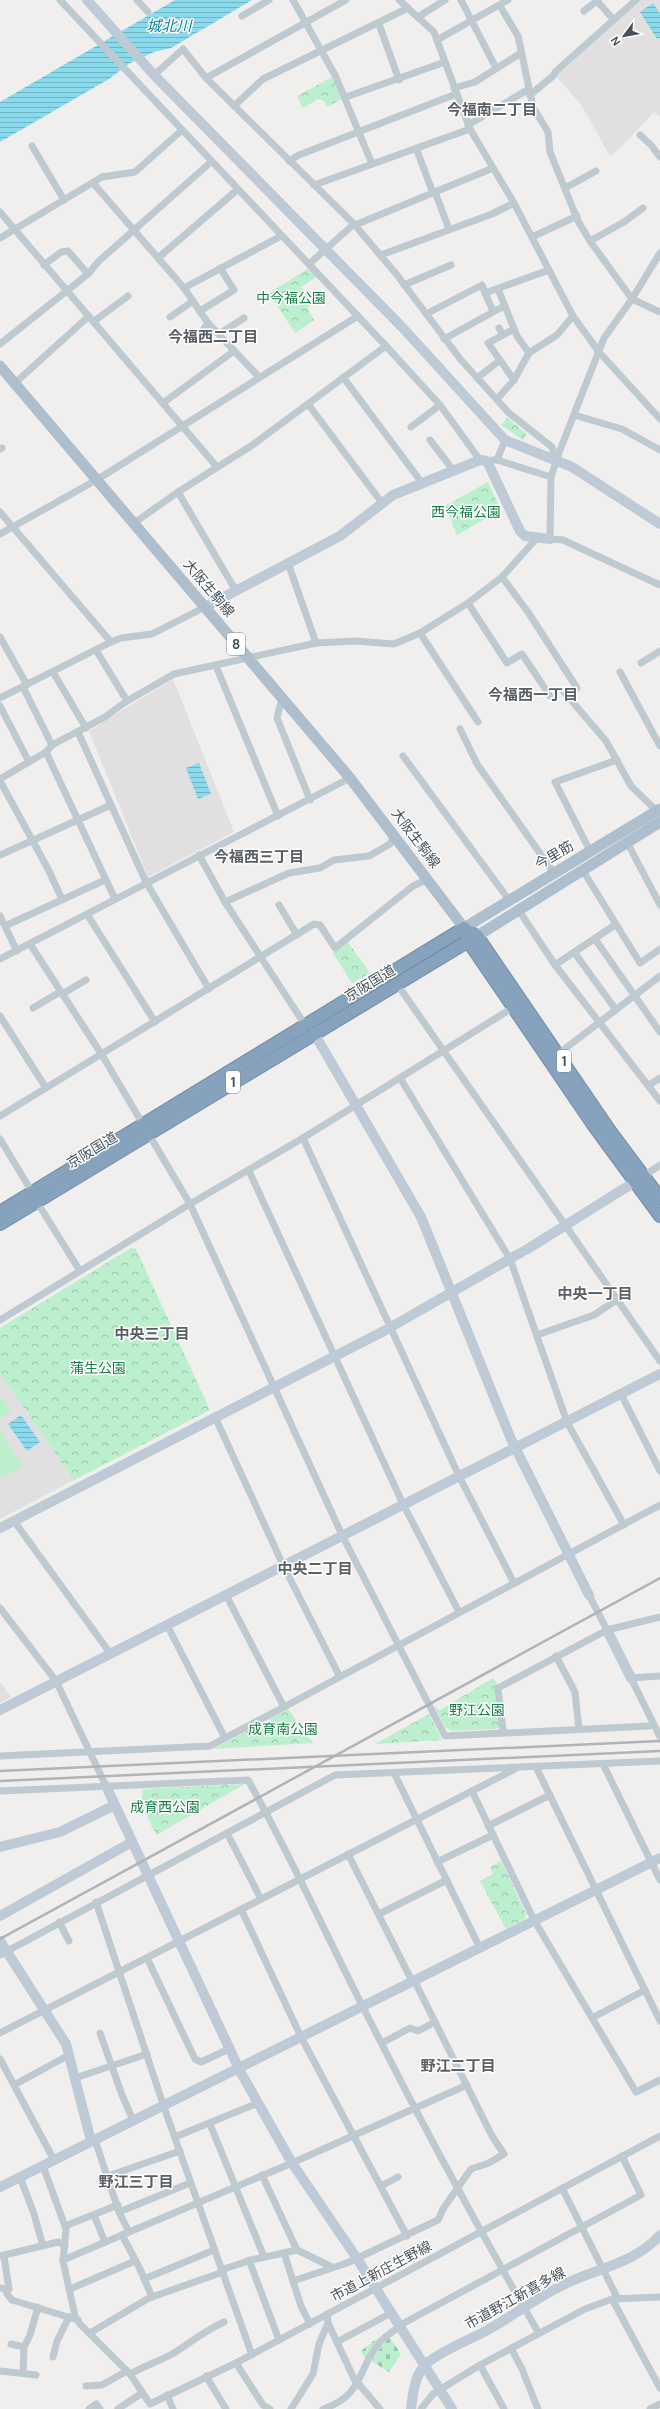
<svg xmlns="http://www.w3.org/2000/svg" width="660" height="2409" font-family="'DM Sans','Noto Sans JP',sans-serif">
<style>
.education{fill:#e2dfe0}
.grass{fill:#bcefce}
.cemetery{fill:url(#cemetery-stones)}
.park{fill:url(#park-crowns)}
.water{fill:url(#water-rules)}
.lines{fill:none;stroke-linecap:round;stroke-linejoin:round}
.highway-casing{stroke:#718da9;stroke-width:14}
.street{stroke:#bec9d0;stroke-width:7}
.secondary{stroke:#becad5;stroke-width:10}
.primary{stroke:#adbfcd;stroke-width:11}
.highway{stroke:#86a2bd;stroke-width:12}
.rail{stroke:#b0b4b8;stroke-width:2.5}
.labels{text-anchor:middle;stroke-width:3;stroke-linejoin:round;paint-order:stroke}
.shield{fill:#fff;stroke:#7e868c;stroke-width:1}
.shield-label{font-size:13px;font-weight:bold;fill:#46525b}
.park-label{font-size:14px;fill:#177d46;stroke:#fff}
.street-label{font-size:14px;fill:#46525b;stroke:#fff}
.water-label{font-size:15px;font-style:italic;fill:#0c8199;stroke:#fff}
.neighbourhood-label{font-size:15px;font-weight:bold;fill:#5b5f63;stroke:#fff}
</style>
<defs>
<pattern id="cemetery-stones" width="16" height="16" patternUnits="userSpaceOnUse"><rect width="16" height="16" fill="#bcefce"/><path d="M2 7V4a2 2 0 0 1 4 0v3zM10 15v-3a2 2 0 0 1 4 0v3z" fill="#9bc4aa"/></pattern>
<pattern id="park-crowns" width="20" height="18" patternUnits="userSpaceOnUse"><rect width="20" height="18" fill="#bcefce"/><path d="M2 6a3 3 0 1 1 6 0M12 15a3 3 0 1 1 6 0" fill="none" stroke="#9bc4aa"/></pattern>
<pattern id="water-rules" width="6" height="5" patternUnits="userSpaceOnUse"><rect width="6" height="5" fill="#89daec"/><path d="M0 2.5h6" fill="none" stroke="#72b3c2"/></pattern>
</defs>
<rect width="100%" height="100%" fill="#f1eeee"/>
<g class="education">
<polygon points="639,0 660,0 660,117 654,112 622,146 610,156 582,106 556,76"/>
<polygon points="173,679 234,832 148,877 89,731"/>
<polygon points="0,1374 74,1480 0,1519"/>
<polygon points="0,1682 11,1697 0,1703"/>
</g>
<g class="grass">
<polygon points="0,1395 11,1411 0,1419"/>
<polygon points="0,1429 22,1467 0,1478"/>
</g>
<g class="cemetery">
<polygon points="389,2336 401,2354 389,2372 371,2361"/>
<polygon points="376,2339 378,2342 367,2362 361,2351"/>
</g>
<g class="park">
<polygon points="334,76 344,98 327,107 324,101 318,99 303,108 297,96"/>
<polygon points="309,268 316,277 301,287 313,304 307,308 314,320 295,333 269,293"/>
<polygon points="507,418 527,434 523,440 501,425"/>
<polygon points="488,482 501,510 457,535 445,506"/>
<polygon points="347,941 370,973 352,983 333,953"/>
<polygon points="131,1248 136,1249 210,1410 74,1480 0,1374 0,1328"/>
<polygon points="493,1678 498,1685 499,1726 497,1729 452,1731 445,1727 434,1706 440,1710"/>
<polygon points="288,1709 313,1743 213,1749"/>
<polygon points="429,1714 442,1740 375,1744"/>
<polygon points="245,1784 156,1835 141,1804 143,1789"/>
<polygon points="501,1861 526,1914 525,1919 506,1929 480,1881 493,1874 490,1867"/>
</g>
<g class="water">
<polygon points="175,0 252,0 171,48 154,52 130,63 109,79 0,142 0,102"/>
<polygon points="653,3 660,14 660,38 657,39 640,12"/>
<polygon points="199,763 211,794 198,799 186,768"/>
<polygon points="21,1415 40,1442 27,1451 8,1424"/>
</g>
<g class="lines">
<defs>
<g id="highway">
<polyline points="470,932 477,936 610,1131 660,1198"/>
<polyline points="466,934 468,941 594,1126 660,1216"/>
<polyline points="0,1212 464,928"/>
<polyline points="0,1224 477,936"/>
</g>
</defs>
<use href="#highway" class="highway-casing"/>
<g class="street">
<polyline points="60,0 386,346 440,405 480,460"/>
<polyline points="137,0 148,12"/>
<polyline points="293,0 336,77 372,164"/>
<polyline points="399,0 434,32 470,129 514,203 573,316 599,352 660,419"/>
<polyline points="461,0 496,68"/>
<polyline points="597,1 613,19"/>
<polyline points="500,6 518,36 533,107 548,132 550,152 578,221 590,241 632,299 660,312"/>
<polyline points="584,11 598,0"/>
<polyline points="242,16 269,0"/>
<polyline points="418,17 445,0"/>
<polyline points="379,24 399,80"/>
<polyline points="437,40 508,0"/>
<polyline points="154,75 183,49 206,78 354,224 397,275 461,360 509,413 552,447 556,460"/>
<polyline points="206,78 346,0"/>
<polyline points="454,88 475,82 521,53"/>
<polyline points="530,95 554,75 555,72 636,0"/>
<polyline points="346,97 445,62"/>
<polyline points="234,106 263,79 408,8"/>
<polyline points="468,125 529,89"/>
<polyline points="640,135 651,145 660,157"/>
<polyline points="32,146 64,200"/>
<polyline points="416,148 433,193"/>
<polyline points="289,161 299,155 456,94"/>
<polyline points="93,183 184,288 208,323 259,377"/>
<polyline points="314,185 470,129"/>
<polyline points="565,188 596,171"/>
<polyline points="435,192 449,229"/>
<polyline points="0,212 217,467"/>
<polyline points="355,225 493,168"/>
<polyline points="532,237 577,216"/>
<polyline points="0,238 102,177 135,172 182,130"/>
<polyline points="590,241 624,222 643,208"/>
<polyline points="660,253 632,299 604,338 560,450 551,477 550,539 563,540 660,585"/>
<polyline points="381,255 492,214 514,203"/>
<polyline points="158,258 237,190"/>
<polyline points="309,264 354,224"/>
<polyline points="44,265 61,252 68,251 88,274"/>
<polyline points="404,285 451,265"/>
<polyline points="184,288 281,236"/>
<polyline points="498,289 517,336 529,353"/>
<polyline points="485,293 493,311"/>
<polyline points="200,311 234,290 220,268"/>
<polyline points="426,314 482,285 485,293 549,270"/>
<polyline points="170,317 193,301"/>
<polyline points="93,322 128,296"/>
<polyline points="499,328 503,335"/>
<polyline points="514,329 488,343 514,380"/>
<polyline points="219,334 244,318"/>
<polyline points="444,339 504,306"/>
<polyline points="196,341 208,323"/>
<polyline points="0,344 88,274 99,261 211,162"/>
<polyline points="343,377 422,483"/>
<polyline points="477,378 499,361"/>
<polyline points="15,383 89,316"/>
<polyline points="497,399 514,380 529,353 557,335 573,316"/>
<polyline points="163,403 234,351"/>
<polyline points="308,404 382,503"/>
<polyline points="574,415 622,429 660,450"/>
<polyline points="411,427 440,405"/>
<polyline points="430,440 453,470"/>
<polyline points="0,449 2,448"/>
<polyline points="493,460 497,460 505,440"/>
<polyline points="497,460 551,477"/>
<polyline points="178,492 236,591"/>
<polyline points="0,512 111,642"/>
<polyline points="134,523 178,492 251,446 386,346"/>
<polyline points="0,534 98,479 358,316"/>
<polyline points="288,563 316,643"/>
<polyline points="502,577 528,612 577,688"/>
<polyline points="468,603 507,663 522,654 550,696"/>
<polyline points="420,633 478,722"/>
<polyline points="0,637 27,685"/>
<polyline points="96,650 127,701"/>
<polyline points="641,663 660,651"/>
<polyline points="216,666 278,816"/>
<polyline points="53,672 86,728"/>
<polyline points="620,672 660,746"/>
<polyline points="23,687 52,745"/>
<polyline points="564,692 606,741 631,786 660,814"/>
<polyline points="0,698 111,642 121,638 152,634 205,607"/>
<polyline points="282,698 277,718 310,800"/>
<polyline points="0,706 29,762"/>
<polyline points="460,729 477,764 554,873"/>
<polyline points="78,732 146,882 209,989"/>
<polyline points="46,752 115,899"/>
<polyline points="403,756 509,900"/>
<polyline points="0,779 46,752 52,745 105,717 127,701 174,674 316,643 355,641 394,644 420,633 468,603 502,577 537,538"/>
<polyline points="0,781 48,869 62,899"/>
<polyline points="627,842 660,905"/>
<polyline points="590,851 555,782 617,760"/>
<polyline points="0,855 111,805"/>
<polyline points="199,855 225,902 305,1025"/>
<polyline points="582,869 640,963 660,949"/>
<polyline points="225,902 289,873 320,868 334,860 369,856 390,844 395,834"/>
<polyline points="279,905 297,935"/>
<polyline points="518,909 555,965 660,1101"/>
<polyline points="87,914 155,1022"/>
<polyline points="0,916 17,951"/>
<polyline points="5,926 105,880"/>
<polyline points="595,939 660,1032"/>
<polyline points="30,944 102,1055 190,1204 342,1535 445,1736 649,1726"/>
<polyline points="574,952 616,1010"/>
<polyline points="0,959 350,778"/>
<polyline points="555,965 615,925"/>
<polyline points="397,984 660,1361"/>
<polyline points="62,994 86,980"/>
<polyline points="33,1008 60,992"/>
<polyline points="0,1016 46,1088"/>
<polyline points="558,1054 660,976"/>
<polyline points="400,1078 510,1259 567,1422 624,1525"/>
<polyline points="649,1085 660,1078"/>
<polyline points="0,1116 314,924 320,925 335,948 413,886 428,879"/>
<polyline points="303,1138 459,1476 514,1583"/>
<polyline points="0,1139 32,1192"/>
<polyline points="249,1171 403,1504 459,1612"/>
<polyline points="644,1176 660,1165"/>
<polyline points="37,1202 80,1271"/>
<polyline points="0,1320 190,1204 303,1138 514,1007"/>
<polyline points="537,1335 594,1315 618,1299"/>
<polyline points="621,1394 660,1471"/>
<polyline points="215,1417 283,1565 340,1677"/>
<polyline points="14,1521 110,1653"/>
<polyline points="226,1595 284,1707 660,1505"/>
<polyline points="589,1595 607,1630"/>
<polyline points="0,1608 56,1681 106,1786"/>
<polyline points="167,1625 225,1738"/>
<polyline points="556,1656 575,1692 579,1729"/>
<polyline points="660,1676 631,1678 660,1737"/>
<polyline points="503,1732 498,1688 607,1630 660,1617"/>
<polyline points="0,1756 210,1746 284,1707"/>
<polyline points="603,1764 660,1880"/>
<polyline points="536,1767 660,2021"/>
<polyline points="394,1773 480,1948"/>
<path d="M0 1791 248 1780C290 1854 324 1931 363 2007 418 2117 477 2226 538 2332"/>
<polyline points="472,1791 534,1920 636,2092 660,2080"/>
<polyline points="488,1826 550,1795"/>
<polyline points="227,1833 261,1899"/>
<polyline points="348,1854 412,1981"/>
<polyline points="437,1862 493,1835"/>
<polyline points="96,1902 165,2110 252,2355"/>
<polyline points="241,1909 301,2037 407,2236"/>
<polyline points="379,1914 447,1880"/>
<polyline points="59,1922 69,1941"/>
<polyline points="0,1955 335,1775 660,1761"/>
<polyline points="147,1958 195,2059 201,2062 229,2049"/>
<polyline points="592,2018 645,1990"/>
<polyline points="0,2033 515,1769"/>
<polyline points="100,2033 122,2095 133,2120"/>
<polyline points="382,2043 410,2028 418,2031 435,2022"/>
<polyline points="0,2059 54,2160"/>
<polyline points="75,2078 147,2054"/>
<polyline points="14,2085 69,2055"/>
<polyline points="210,2124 264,2257"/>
<polyline points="175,2137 258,2103"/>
<polyline points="95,2140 119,2212 129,2232"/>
<polyline points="43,2166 66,2229 63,2261 75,2316 80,2324 130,2374 150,2404 236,2363 660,2136"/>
<polyline points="262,2175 297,2250 332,2267"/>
<polyline points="108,2176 180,2151"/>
<polyline points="20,2177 34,2214 43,2246"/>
<polyline points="381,2186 398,2177"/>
<polyline points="562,2188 618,2299"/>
<polyline points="119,2212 190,2183"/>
<polyline points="94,2215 105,2242"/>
<polyline points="65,2226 118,2205"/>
<polyline points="122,2235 140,2269 152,2297"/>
<polyline points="284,2253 301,2306 310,2324"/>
<polyline points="0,2256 58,2242 65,2245"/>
<polyline points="63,2260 292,2163 467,2085"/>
<polyline points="249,2260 279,2340"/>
<polyline points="221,2270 251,2260 297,2250"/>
<polyline points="144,2279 214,2250"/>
<polyline points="293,2281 347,2263 438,2220 443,2209 471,2169 489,2163 504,2154 492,2136 414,1980"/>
<polyline points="0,2288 9,2289 4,2256"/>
<polyline points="6,2289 7,2294 12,2300 78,2320"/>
<polyline points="70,2289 135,2261"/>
<polyline points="612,2299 660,2388"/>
<polyline points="328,2323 357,2385"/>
<polyline points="90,2333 149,2298 223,2272"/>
<polyline points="337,2342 391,2313"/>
<polyline points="11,2344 24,2347"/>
<polyline points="511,2348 522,2369 538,2409"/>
<polyline points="53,2357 57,2341 69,2317"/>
<polyline points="236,2363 263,2405 270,2409"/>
<polyline points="480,2365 504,2409"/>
<polyline points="0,2371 36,2375"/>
<polyline points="23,2373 24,2347 30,2335 38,2307"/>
<path d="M130 2374C144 2366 160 2361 174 2353 191 2342 206 2330 224 2322"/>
<polyline points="206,2376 226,2409"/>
<polyline points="358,2383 380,2409"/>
<polyline points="86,2386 102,2385 127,2371"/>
<polyline points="167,2395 173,2409"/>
<polyline points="89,2409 96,2404 100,2409"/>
<polyline points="118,2409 142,2393"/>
<polyline points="291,2409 313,2374 319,2344 328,2323 327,2314"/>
<path d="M323 2409C365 2395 357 2368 380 2342 387 2334 396 2330 404 2323L641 2195 622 2156"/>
<polyline points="421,2409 433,2394 480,2365 585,2309 612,2299 660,2297"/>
<polyline points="650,2409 660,2404"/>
</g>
<g class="secondary">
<polyline points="87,0 154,75 402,327 505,440 572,467 660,524"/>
<polyline points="205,607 340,536 393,495 480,460 487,461 520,531 525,536 550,539"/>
<polyline points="314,1033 421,1217 511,1439 589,1595"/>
<polyline points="526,1250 641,1178"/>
<polyline points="0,1528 384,1331 522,1252"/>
<polyline points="607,1630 631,1678"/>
<polyline points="0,1710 660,1374"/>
<polyline points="106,1786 241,2073 292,2163 356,2257 452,2409"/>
<polyline points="0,1847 60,1832 115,1805"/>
<polyline points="0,1916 132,1842"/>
<polyline points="0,1941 66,2044 91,2141"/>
<polyline points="0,2187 660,1858"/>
<path d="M411 2409C413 2394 414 2378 424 2366 432 2356 467 2340 480 2334 508 2320 532 2300 561 2286 595 2268 633 2265 660 2235"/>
</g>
<g class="primary">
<polyline points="0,366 350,778 464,928 660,809"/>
<polyline points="477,936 660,822"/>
</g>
<use href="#highway" class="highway"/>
<g class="rail">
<polyline points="0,1771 660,1741"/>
<polyline points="0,1781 660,1751"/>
<polyline points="0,1939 660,1578"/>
</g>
</g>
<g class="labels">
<g class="shield">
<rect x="227" y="633" width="18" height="22" rx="3"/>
<rect x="557" y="1050" width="14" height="22" rx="3"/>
<rect x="226" y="1071" width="14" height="22" rx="3"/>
</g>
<g class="shield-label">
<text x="236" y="649">8</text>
<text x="564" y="1066">1</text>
<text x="233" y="1087">1</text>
</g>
<g class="park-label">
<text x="291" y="303">中今福公園</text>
<text x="466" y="517">西今福公園</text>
<text x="98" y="1373">蒲生公園</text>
<text x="477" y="1715">野江公園</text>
<text x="283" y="1734">成育南公園</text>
<text x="165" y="1812">成育西公園</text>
</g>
<g class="street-label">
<text transform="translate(209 588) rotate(50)" y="5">大阪生駒線</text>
<text transform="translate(416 838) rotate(53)" y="5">大阪生駒線</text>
<text transform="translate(554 855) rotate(-31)" y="5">今里筋</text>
<text transform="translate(370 983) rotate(-31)" y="5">京阪国道</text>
<text transform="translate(92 1150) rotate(-31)" y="5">京阪国道</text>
<text transform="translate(381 2271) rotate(-28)" y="5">市道上新庄生野線</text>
<text transform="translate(515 2298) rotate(-29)" y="5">市道野江新喜多線</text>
</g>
<g class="water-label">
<text x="169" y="31">城北川</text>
</g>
<g class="neighbourhood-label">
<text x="492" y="115">今福南二丁目</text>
<text x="213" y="342">今福西二丁目</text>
<text x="533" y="700">今福西一丁目</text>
<text x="259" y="862">今福西三丁目</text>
<text x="595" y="1299">中央一丁目</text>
<text x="152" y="1339">中央三丁目</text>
<text x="315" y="1574">中央二丁目</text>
<text x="458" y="2071">野江二丁目</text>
<text x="136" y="2187">野江三丁目</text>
</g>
</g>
<g transform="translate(624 36) rotate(238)" stroke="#ffffff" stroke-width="3" paint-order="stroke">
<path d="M0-3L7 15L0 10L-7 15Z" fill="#46525b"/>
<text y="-6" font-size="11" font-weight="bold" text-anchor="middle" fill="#46525b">N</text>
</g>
</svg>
